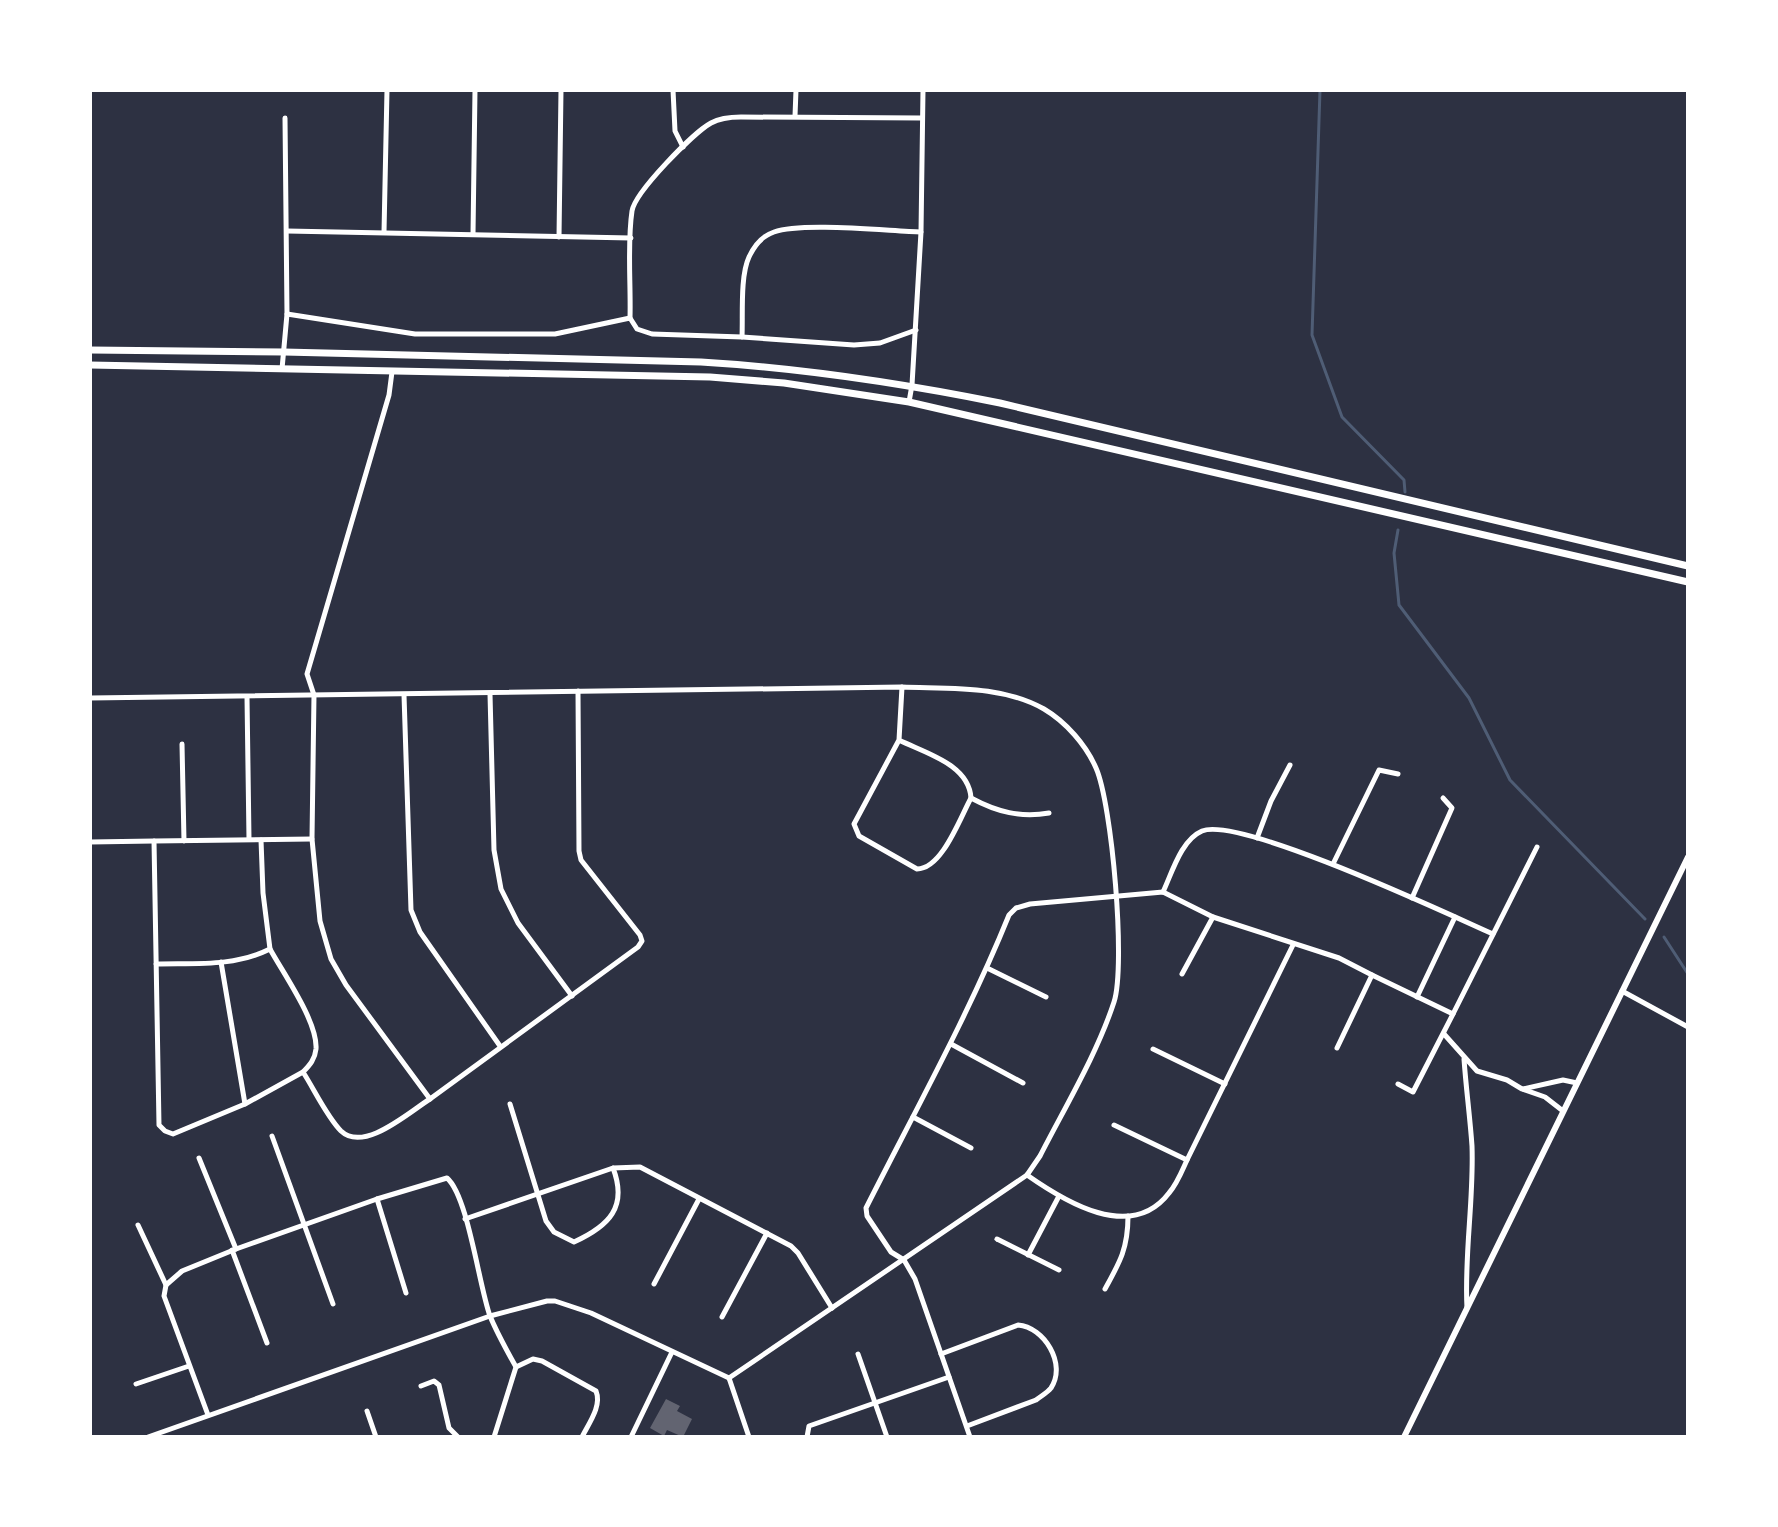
<svg xmlns="http://www.w3.org/2000/svg" width="1778" height="1527" font-family="'Zilla Slab',serif">
<style>
.lines{fill:none;stroke-linecap:round;stroke-linejoin:round}
.stream{stroke:#4f5d75;stroke-width:3}
.building{fill:#626471}
.minor{stroke:#fff;stroke-width:5}
.tertiary{stroke:#fff;stroke-width:6}
.primary{stroke:#fff;stroke-width:7}
</style>
<rect width="100%" height="100%" fill="#2d3142"/>
<g class="lines">
<g class="stream">
<polyline points="1320,90 1312,335 1342,417 1404,480 1405,492"/>
<polyline points="1398,530 1394,553 1399,605 1469,698 1510,780 1645,919"/>
<polyline points="1664,937 1688,974"/>
</g>
</g>
<polygon class="building" points="666,1399 680,1406 677,1411 692,1419 683,1437 667,1430 664,1436 650,1428"/>
<g class="lines">
<g class="minor">
<polyline points="673,90 675,131 683,147"/>
<polyline points="795,116 796,90"/>
<polyline points="287,231 631,238"/>
<polyline points="384,232 387,90"/>
<polyline points="473,234 475,90"/>
<polyline points="559,237 561,90"/>
<polyline points="287,314 415,334 555,334 630,318 637,329 652,334 742,337 854,345 880,343 916,330"/>
<path d="M630 318C631 284 627 244 632 211 635 192 693 133 711 123 720 118 731 117 741 117L922 118"/>
<path d="M742 337C743 315 740 276 749 257 754 246 762 236 774 232 802 222 887 231 921 232"/>
<polyline points="282,369 287,314 285,118"/>
<polyline points="392,372 389,395 307,674 314,695 312,839 320,921 331,959 346,985 430,1099 638,947 642,941 640,935 581,860 579,851 578,691"/>
<polyline points="909,402 912,385 921,232 923,90"/>
<polyline points="490,694 494,850 501,889 518,923 572,996"/>
<polyline points="404,695 411,910 420,932 500,1046"/>
<polyline points="247,697 249,839"/>
<path d="M90 698 902 687C949 689 1002 685 1044 709 1066 722 1086 745 1096 768 1112 804 1126 965 1114 1002 1097 1054 1065 1107 1040 1156L1027 1175 729 1378"/>
<path d="M899 740C925 753 969 764 971 798 960 818 942 869 917 869L859 836 854 824 899 740 902 687"/>
<polyline points="182,744 184,841"/>
<path d="M971 798C997 812 1021 818 1049 813"/>
<polyline points="1257,838 1271,801 1290,765"/>
<path d="M312 839 154 841 159 1125 165 1131 173 1134 245 1104 303 1072C314 1089 327 1117 341 1131 364 1153 409 1112 430 1099"/>
<polyline points="90,842 154,841"/>
<polyline points="1333,864 1379,770 1398,774"/>
<path d="M1163 892C1172 873 1181 840 1202 831 1240 816 1448 914 1493 934"/>
<polyline points="1412,898 1452,808 1443,798"/>
<path d="M270 949C283 973 318 1022 316 1049 315 1059 310 1065 303 1072"/>
<polyline points="221,962 245,1104"/>
<path d="M156 964C195 963 234 967 270 949L263 893 261 840"/>
<polyline points="987,968 1046,997"/>
<polyline points="1182,974 1213,917"/>
<polyline points="1372,975 1453,1014 1413,1092 1398,1084"/>
<polyline points="1622,991 1688,1027"/>
<polyline points="1417,997 1455,917"/>
<polyline points="1453,1014 1537,847"/>
<polyline points="1444,1034 1477,1071 1507,1080 1522,1089 1545,1097 1563,1111"/>
<polyline points="951,1044 1023,1083"/>
<polyline points="1153,1049 1225,1084"/>
<path d="M1464 1059C1466 1088 1470 1117 1472 1146 1474 1200 1464 1255 1467 1308"/>
<polyline points="1523,1089 1563,1080 1577,1083"/>
<path d="M510 1104 546 1221 554 1232 574 1242C609 1226 628 1207 613 1168"/>
<polyline points="913,1117 971,1148"/>
<polyline points="1114,1125 1187,1160"/>
<polyline points="272,1136 333,1304"/>
<polyline points="199,1158 236,1249"/>
<path d="M1027 1175C1064 1201 1131 1243 1169 1193 1177 1184 1182 1171 1187 1160L1293 945"/>
<polyline points="377,1199 406,1293"/>
<polyline points="465,1219 613,1168 640,1167 791,1246 798,1253 832,1308"/>
<polyline points="138,1225 166,1285"/>
<polyline points="997,1239 1059,1270"/>
<polyline points="232,1250 267,1343"/>
<polyline points="1028,1255 1059,1196"/>
<polyline points="654,1284 699,1199"/>
<path d="M1105 1289C1120 1262 1128 1248 1128 1216"/>
<polyline points="722,1317 767,1233"/>
<polyline points="858,1354 887,1437"/>
<path d="M941 1354 1018 1325C1044 1327 1067 1364 1051 1388 1047 1393 1041 1396 1036 1400L967 1426"/>
<path d="M516 1367 533 1359 542 1361 596 1391C602 1406 589 1423 582 1437"/>
<polyline points="136,1384 189,1366"/>
<polyline points="421,1386 434,1381 439,1385 449,1428 458,1437"/>
<polyline points="367,1411 376,1437"/>
<path d="M208 1415 164 1296 166 1285 182 1271 236 1249 377 1199 447 1178C468 1196 479 1286 490 1316 497 1333 507 1351 516 1367L494 1437"/>
<polyline points="148,1437 490,1316 547,1301 555,1301 591,1313 729,1378 749,1437"/>
<polyline points="631,1437 672,1352"/>
<polyline points="807,1437 809,1426 949,1377"/>
<path d="M970 1437 915 1279 904 1260 891 1252 867 1216 866 1208C915 1111 968 1016 1009 915L1016 908 1030 904 1163 892 1213 917 1339 958 1372 975 1337 1048"/>
</g>
<polyline class="tertiary" points="1404,1437 1688,857"/>
<g class="primary">
<path d="M90 350 284 352 701 362C801 368 901 383 1000 403L1688 566"/>
<polyline points="90,365 710,377 784,383 909,402 1688,582"/>
</g>
</g>
<rect width="1778" height="1527" fill="none" stroke="#ffffff" stroke-width="184"/>
</svg>
